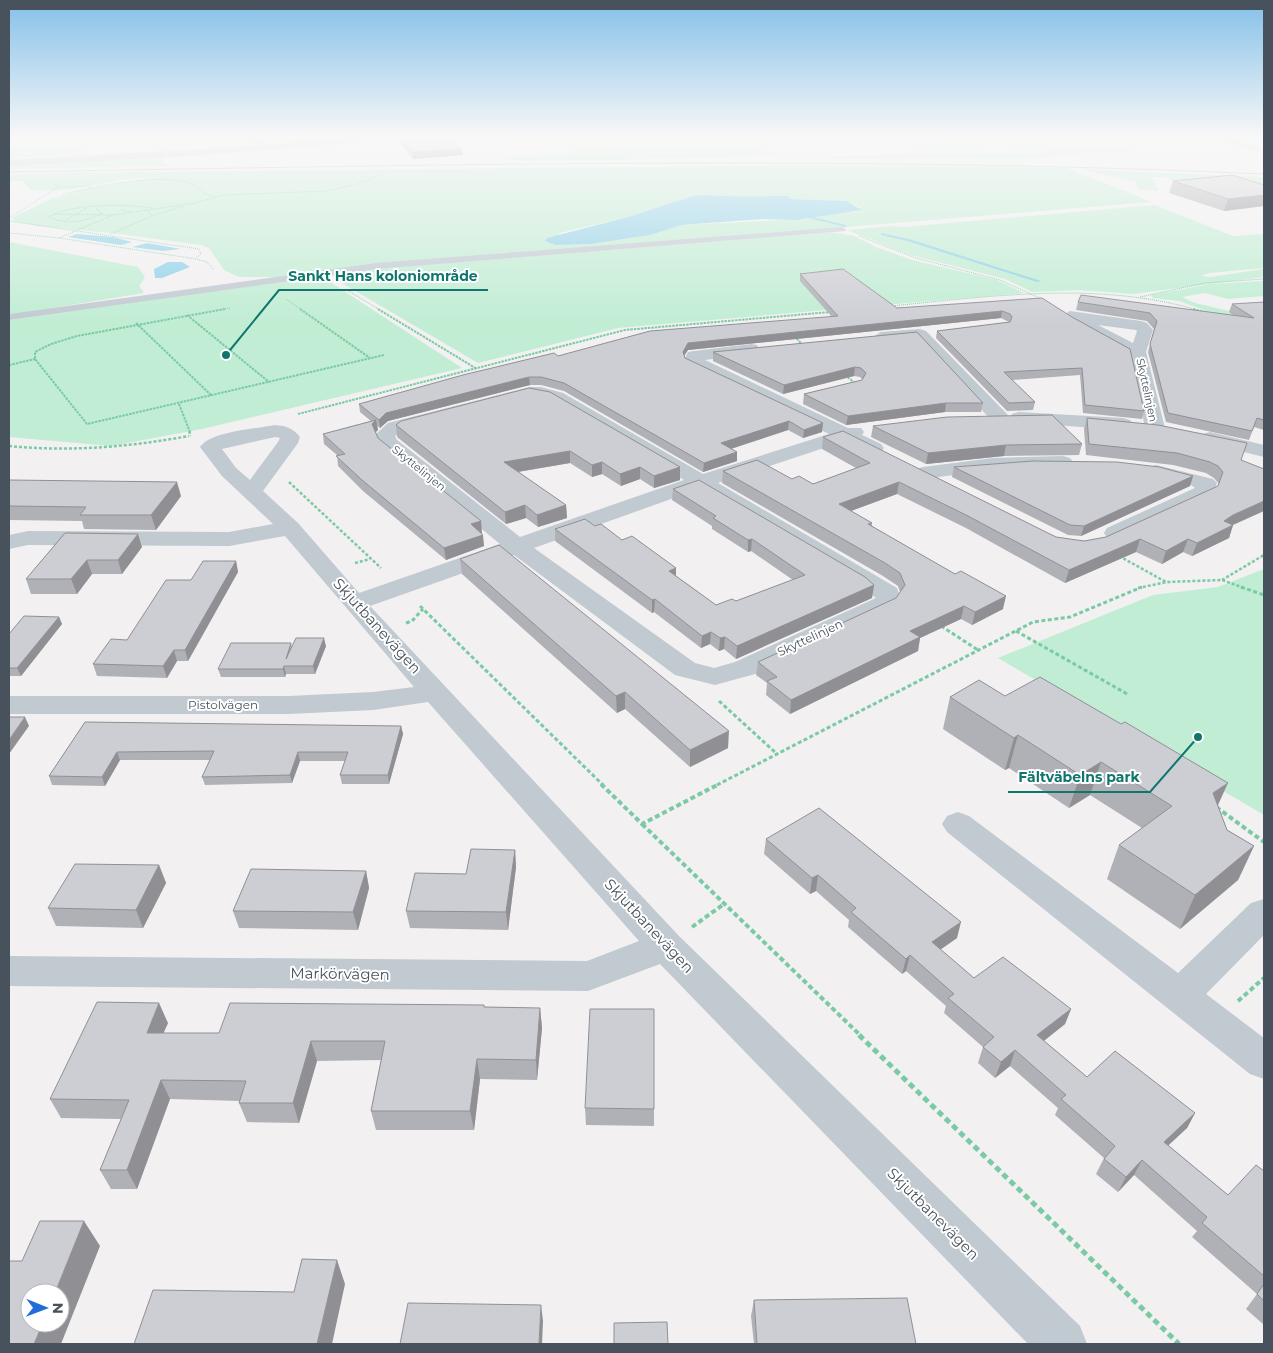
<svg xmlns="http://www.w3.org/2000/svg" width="1273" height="1353" font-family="Montserrat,sans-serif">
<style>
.green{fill:#c0edd3;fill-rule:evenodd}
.water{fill:#8fd2e8}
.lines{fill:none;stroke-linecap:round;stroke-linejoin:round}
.stream{fill:#8fd2e8;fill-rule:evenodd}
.path-far5{stroke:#7acaa5;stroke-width:1;stroke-dasharray:1 1;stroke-linecap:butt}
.path-far4{stroke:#7acaa5;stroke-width:2;stroke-dasharray:2.5 1;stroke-linecap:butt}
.path-far3{stroke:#7acaa5;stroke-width:2.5;stroke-dasharray:3 2;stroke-linecap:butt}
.path-far2{stroke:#7acaa5;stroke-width:3;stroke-dasharray:4 2.5;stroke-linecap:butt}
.path-far1{stroke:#7acaa5;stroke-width:4;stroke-dasharray:5 3;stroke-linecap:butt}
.path{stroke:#7acaa5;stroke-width:5;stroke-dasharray:6 4;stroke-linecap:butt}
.service{fill:#c1c9d1;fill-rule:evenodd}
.minor{fill:#c1c9d1;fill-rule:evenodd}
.tertiary{fill:#c1c9d1;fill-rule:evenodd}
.secondary{fill:#c1cad5;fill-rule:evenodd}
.rail{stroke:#b2b5b9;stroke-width:1}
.wall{fill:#b0b1b6}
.shaded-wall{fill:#909094}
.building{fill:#cdced4;stroke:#909094}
.labels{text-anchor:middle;stroke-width:4;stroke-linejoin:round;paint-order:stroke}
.far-street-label{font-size:11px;fill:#48525c;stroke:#fff}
.street-label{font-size:12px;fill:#48525c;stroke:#fff}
.near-street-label{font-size:15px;fill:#48525c;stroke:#fff}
.leader{fill:none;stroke:#0f766e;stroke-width:2}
.callout-dot{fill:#0f766e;stroke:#fff;stroke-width:2}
.callout-label{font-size:14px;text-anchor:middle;font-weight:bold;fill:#0f766e;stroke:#fff;stroke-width:4;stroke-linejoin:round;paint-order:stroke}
</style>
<rect width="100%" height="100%" fill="#f2f0f0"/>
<g class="green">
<polygon points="19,137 88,137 84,155 9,158 9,151"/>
<polygon points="265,137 417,137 273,149"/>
<polygon points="571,137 743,137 758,149 786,155 612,160 523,161 505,159 509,156 555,155 570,152 574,146 566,139"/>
<polygon points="958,137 1026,137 974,148 939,151 950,148 935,145 914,151 918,146"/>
<polygon points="1122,148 1140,150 1022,159 784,158"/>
<polygon points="163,158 164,163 173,166 9,169 9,165"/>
<path d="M836 165 1067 168 1152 202 599 247 274 277H239L224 270 209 248 201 245 120 234 38 226 13 221 12 218 50 199 90 188 158 177 126 179 67 190H31L22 181H9V175L34 173ZM704 195C732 197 759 196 787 196L790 199 847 201 860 207 857 212 835 213 806 219 681 225 633 238 591 244 556 245 559 233 628 217 693 196Z"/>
<polygon points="1080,169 1264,177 1264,187 1247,186 1251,179 1170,181 1167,177 1152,177 1158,191 1140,190 1135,182"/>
<polygon points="1155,205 1233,236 1264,234 1264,268 1209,273 1201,276 1210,277 1264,269 1264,277 1133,294 1080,290 1032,292 1005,279 911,255 847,230 892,226 903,227"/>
<polygon points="829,232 854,236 876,247 912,260 997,280 1024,293 618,328 478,363 335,279 336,278 331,275 361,270"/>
<polygon points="9,242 138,267 145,277 139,286 144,293 9,315"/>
<polygon points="321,276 462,368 202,429 111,446 9,437 9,320"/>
<polygon points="1264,281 1264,296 1228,299 1205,293 1182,297 1195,303 1229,311 1264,328 1260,330 1179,301 1153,298 1151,295 1211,284"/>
<polygon points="1264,569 1264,815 998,658 1153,595 1218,587"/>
</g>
<g class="water">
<path d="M704 195C732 197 759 196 788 196L790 199 847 201 862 210 796 220 762 219 681 225 650 235 591 244 556 245 545 241 547 238 628 217 693 196Z"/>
<polygon points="77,234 113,237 132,242 121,245 68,237"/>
<polygon points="147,243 181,249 163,251 132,247"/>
<polygon points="168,262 182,262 190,267 162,278 155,278 154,269"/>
</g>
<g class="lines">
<g class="stream">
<polygon points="985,137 990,137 935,149 933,148"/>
<polygon points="809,216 846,225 847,226 845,227 808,218"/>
<polygon points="881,233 909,239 1041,281 1037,282 907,241 881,235"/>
</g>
<g class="path-far5">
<polyline points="9,137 18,137"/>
<polyline points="21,144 23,137"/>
<polyline points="58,187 89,186"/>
<path d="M63 194C93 187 163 172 192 184 198 187 204 193 211 197"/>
<path d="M96 209 102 213C86 222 65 225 49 217 73 203 125 204 152 208"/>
<polyline points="122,210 129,212"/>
<polyline points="55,214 112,215"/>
<polyline points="152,216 184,206"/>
<polyline points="9,218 60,186 50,183"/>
<polyline points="66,220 87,208"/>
<polyline points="9,221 199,249 201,254 196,258"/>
<polyline points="9,233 59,238 196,259 207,262 213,269"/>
<polyline points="111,234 152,216 148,210"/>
<polyline points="859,236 916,258 1000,280 1044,300"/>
<polyline points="59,238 113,215 195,203 223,195 327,191 357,184 385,173"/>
<polyline points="347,290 380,310"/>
<polyline points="1140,297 1205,283 1264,279"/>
<polyline points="286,299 302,310"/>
<path d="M891 306C994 296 1097 281 1198 310"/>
<polyline points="217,310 230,308"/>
</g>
<g class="path-far4">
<polyline points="225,309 77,336 51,344 35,352 35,359 87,424 384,355"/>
<polyline points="300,309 370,358"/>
<polyline points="378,309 477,369"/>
<polyline points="1193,309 1205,312"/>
<polyline points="187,315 269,382"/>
<polyline points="136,323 211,395"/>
<polyline points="794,336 802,344"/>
<polyline points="9,365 35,359"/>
<polyline points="845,375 855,383"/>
<polyline points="179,404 190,432"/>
<polyline points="298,414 625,330 830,312"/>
</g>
<g class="path-far3">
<polyline points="189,431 191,436"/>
<path d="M9 446C70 452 128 447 189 436"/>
<polyline points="289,482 381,568"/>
<polyline points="1119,556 1166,582"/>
<polyline points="355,563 370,559"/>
<polyline points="1222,580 1264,555"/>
<polyline points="1138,588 1167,582 1222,580 1244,588"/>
</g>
<g class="path-far2">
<polyline points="1241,587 1264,595"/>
<polyline points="420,606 603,785"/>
<polyline points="406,623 412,621 423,609"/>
<polyline points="941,626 978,650"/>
<polyline points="1016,631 1129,695"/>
<polyline points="719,701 777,754"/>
<polyline points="717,785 1033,622 1070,617 1142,587"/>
</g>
<g class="path-far1">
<polyline points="601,784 642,824 719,784"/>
<polyline points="1216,807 1264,842"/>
<polyline points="642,824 861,1036"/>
<polyline points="692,927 724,904"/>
<polyline points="1238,1001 1264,978"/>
</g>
<polyline class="path" points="859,1035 1179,1344"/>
<g class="service">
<polygon points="1252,146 1264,150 1264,154 1250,149"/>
<polygon points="842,227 846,229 845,231 376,269 9,320 9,314 376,263"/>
</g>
<g class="minor">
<polygon points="1213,137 1227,137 1257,148 1249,150"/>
<path d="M1070 311 1141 321 1147 323 1153 330 1146 352 1165 428 1162 432H1148L1145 428 1130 355 1065 319 1062 316ZM1098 325 1136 330 1137 331 1133 343Z"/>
<polygon points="920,329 926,331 1007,414 1009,418 1007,422 993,422 916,339 881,342 873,337 881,332"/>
<path d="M751 344 757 345 759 349 757 353 705 360 848 428H861L864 432 862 435 881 444 884 448 881 452H867L845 441 718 483 897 588 901 599 893 610 755 674 715 685 675 675 514 555 370 606 679 936 1080 1326 1087 1344H1028L660 964 588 991 9 986V956L587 961 639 941 428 702 373 710 289 714H9V696H289L373 692 414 687 285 536 229 546 28 545 9 549V535L28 531 229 532 273 524 222 476 200 447C211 431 256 429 275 425 286 426 293 428 300 437L298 443 263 491 298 523 359 593 500 544 381 447 375 435 388 423 530 387H541L563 393 703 474 829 434 686 364 684 360 688 352 694 351ZM530 397 551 401 684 480 520 537 397 440 395 436 402 431ZM275 437 280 438 278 442 250 480 236 468 222 449ZM699 489 864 588 876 598 735 662 714 668 695 663 534 548Z"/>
<polygon points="1019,412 1123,418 1130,420 1133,424 1130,428 1123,430 1012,422 1010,418 1012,414"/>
<polygon points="1210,432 1264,445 1264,457 1203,442 1200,438 1203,434"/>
<polygon points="1063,456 1070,458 1073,462 1070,466 993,470 923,479 916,477 913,473 916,469 923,467 993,458"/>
<polygon points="1156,465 1213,479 1217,483 1213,496 1123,538 1115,540 1107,538 1104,533 1107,528 1195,488 1190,484 1149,475 1146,471 1149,467"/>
<polygon points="958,812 969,816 1178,973 1251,903 1264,899 1264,935 1206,994 1264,1038 1264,1079 1250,1074 947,832 942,824 947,816"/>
</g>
<polygon class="tertiary" points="247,137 257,137 266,147 258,149"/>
<polygon class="secondary" points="358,137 394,137 389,140 205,155 9,166 9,160 205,149"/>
<path class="rail" d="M9 172C428 165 845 155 1264 174"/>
</g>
<g class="wall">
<polygon points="395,137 450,137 462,149 463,155 413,159"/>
<polygon points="1173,181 1264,185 1264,206 1224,211 1169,193"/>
<polygon points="800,274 897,308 1042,298 1144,411 1142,419 1083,413 1080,375 1012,380 1035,402 1033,410 1007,411 936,338 937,331 1009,322 1001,318 688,350 684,356 685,358 822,432 803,438 788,430 731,449 737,452 737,461 703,472 564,391 541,385 530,385 388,421 380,428 377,426 378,430 375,432 378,438 482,533 481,533 484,546 446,560 363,491 338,466 337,455 324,444 323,434 371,421 360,412 359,404 558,356 832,317 800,281"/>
<polygon points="1078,302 1234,316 1229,312 1232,304 1264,302 1264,430 1254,427 1249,440 1166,422 1148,352 1154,329 1147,321 1076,310"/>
<polygon points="917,332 983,403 981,412 945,412 846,425 803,404 804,394 862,380 862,379 860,377 854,376 783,394 713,361 713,352"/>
<polygon points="1087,418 1241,460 1233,525 1229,538 1192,556 1183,552 1162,564 1136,552 1065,583 966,528 897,494 851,511 872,523 872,526 1003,609 972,625 961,619 920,638 918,651 790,714 766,695 767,683 756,675 758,662 896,598 900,592 898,586 883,576 722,483 723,471 792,479 813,484 856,468 822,449 823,437 1056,537 1084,541 1106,537 1218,486 1219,484 1214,478 1206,473 1173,465 1086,455 1084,429"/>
<polygon points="396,425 680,467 680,480 654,488 640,479 621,486 602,474 592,477 570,463 518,472 566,505 567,518 538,527 526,518 506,524 397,437"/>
<polygon points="873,426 1082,444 1079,455 1004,456 926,464 871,437"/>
<polygon points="954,467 1193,476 1190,486 1081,536 1068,535 952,477"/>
<polygon points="9,480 181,496 156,530 84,529 82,521 9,520"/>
<polygon points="673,489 874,585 872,598 736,659 724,649 719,651 710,644 701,648 654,612 652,613 555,541 555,529 595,526 676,568 676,576 716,605 736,601 793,580 751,551 748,552 712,529 712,526 672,500"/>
<polygon points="65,533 142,547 122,574 92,574 77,594 31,594 26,579"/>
<polygon points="460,559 728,748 690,767 625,709 617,713 462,574"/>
<polygon points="236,561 238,572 188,661 177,661 167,678 97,676 93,664 127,640 191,580"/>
<polygon points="59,617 62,624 21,676 9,676 9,634"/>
<polygon points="291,643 292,647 326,646 315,674 286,674 285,677 221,677 218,669"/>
<polygon points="1005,696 1218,805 1227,830 1254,846 1238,880 1180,929 1107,879 1119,845 1142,828 1090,795 1069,808 1009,768 1005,770 943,729 950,697"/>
<polygon points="85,722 401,726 403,734 389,784 342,784 340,775 345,761 300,761 292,783 205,785 202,777 210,760 120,760 105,786 52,785 49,776"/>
<polygon points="766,839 957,938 940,950 974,978 1071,1009 1065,1024 1044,1041 1087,1077 1195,1113 1187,1128 1168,1145 1228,1195 1264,1171 1264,1325 1246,1309 1257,1294 1192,1237 1197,1231 1134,1175 1118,1192 1096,1174 1104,1158 1055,1115 1058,1108 1010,1066 995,1078 978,1063 983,1047 944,1013 946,1006 906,971 902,974 848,927 849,920 816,891 810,894 764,854"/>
<polygon points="515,850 516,867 508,930 410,928 406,911 466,874"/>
<polygon points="159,865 166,883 143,928 56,926 48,908"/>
<polygon points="366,871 369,888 358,930 239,928 233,911"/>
<polygon points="484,1007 540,1008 542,1028 537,1080 480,1079 474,1130 376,1130 371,1111 381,1060 317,1061 299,1123 247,1122 239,1103 240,1101 170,1099 137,1189 111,1189 100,1170 121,1119 61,1118 50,1099 168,1023 163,1033 219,1033"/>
<polygon points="585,1108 654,1109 654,1126 586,1125"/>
<polygon points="754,1300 916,1344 754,1344 751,1316"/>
</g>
<g class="shaded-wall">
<polygon points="462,149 463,155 413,159 412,152"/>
<polygon points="1264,195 1264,206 1224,211 1228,199"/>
<polygon points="1002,311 1001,318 688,350 682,359 683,352 688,343"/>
<polygon points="855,367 854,376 783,394 784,385"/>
<polygon points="529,377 530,385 388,421 380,428 379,420 386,413"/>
<polygon points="946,403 945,412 846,425 848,416"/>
<polygon points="376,420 378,430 373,435 372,424"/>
<polygon points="789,421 788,430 721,452 721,443"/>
<polygon points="823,423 822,432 803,438 804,430"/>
<polygon points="1006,445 1004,456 926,464 928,453"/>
<polygon points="570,451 570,463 505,474 504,462"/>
<polygon points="737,452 737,461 703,472 704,463"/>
<polygon points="602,462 602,474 592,477 592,465"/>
<polygon points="640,467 640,479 621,486 620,474"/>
<polygon points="680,467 680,480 654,488 654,476"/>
<polygon points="1193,476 1190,486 1081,536 1084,526"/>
<polygon points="177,482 181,496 156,530 151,515"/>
<polygon points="899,482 897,494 837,516 839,504"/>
<polygon points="1264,501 1264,511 1233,525 1229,538 1192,556 1197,543 1224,521 1233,515"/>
<polygon points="525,505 526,518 506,524 505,512"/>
<polygon points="566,505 567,518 538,527 537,515"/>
<polygon points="481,521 482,533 472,536 471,524"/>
<polygon points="138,534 142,547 122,574 118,560"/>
<polygon points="483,535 484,546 446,560 444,548"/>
<polygon points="752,539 751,551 748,552 748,540"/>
<polygon points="1140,539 1136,552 1065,583 1069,570"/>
<polygon points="1188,539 1183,552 1162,564 1166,551"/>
<polygon points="87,560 92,574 77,594 71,579"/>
<polygon points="236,561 238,572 188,661 185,650"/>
<polygon points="676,568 676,580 669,571"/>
<polygon points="874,585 872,598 736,659 737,646"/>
<polygon points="1006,596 1003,609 972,625 975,612"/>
<polygon points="655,599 654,612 652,613 652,600"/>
<polygon points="964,606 961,619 920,638 918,651 790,714 791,700 910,631"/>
<polygon points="59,617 62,624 21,676 17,668"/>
<polygon points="711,632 710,644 701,648 702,636"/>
<polygon points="725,637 724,649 719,651 720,638"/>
<polygon points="324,638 326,646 315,674 313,666"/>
<polygon points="174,650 177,661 167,678 163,666"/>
<polygon points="284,666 286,674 285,677 283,669"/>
<polygon points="625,692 625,709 617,713 616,696"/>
<polygon points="25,717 29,726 9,754 9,740"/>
<polygon points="401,726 403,734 389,784 388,775"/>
<polygon points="729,731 728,748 690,767 690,750"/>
<polygon points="1018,735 1009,768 1005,770 1014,738"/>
<polygon points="117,752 120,760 105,786 102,777"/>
<polygon points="298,752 300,761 292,783 290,775"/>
<polygon points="1101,762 1090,795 1069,808 1080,775"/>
<polygon points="1228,783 1213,816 1213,793"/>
<polygon points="1254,846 1238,880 1180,929 1195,895"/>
<polygon points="515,850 516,867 508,930 506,912"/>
<polygon points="159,865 166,883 143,928 136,910"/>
<polygon points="366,871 369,888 358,930 353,912"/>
<polygon points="818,875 816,891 810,894 812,878"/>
<polygon points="961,922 957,938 928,958 932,942"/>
<polygon points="910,955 906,971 902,974 906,959"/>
<polygon points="159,1003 168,1023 155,1052 147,1033"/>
<polygon points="540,1008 542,1028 537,1080 536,1060"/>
<polygon points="1071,1009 1065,1024 1032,1050 1037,1035"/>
<polygon points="311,1041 317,1061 299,1123 293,1103"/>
<polygon points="1015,1050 1010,1066 995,1078 1001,1062"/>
<polygon points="477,1059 480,1079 474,1130 470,1111"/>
<polygon points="161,1080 170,1099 137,1189 127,1170"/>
<polygon points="1195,1113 1187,1128 1156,1157 1164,1142"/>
<polygon points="1142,1160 1134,1175 1118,1192 1126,1177"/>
<polygon points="84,1221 100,1246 61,1344 34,1344 43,1323 60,1323 60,1293 55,1293"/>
<polygon points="337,1260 345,1284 332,1344 317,1344"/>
<polygon points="541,1305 543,1321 542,1344 539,1344"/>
</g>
<g class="building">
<polygon points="399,137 450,137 462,149 412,152"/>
<polygon points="1232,175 1264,185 1264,195 1228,199 1173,181"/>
<polygon points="843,269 897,308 1042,298 1072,317 1130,349 1144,411 1085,405 1082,368 1004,372 1035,402 1009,403 937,331 1010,322 1012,317 1010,314 1002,311 688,343 683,352 685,358 823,423 804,430 789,421 721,443 737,452 704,463 564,383 541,377 529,377 386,413 379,420 359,404 463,375 554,353 558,356 650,331 838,316 800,274"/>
<polygon points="1081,295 1254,318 1232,304 1264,302 1264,420 1257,418 1252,431 1168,413 1150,344 1157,321 1150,313 1078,302"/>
<polygon points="917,332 983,403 946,403 848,416 804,394 862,380 866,373 861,368 855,367 784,385 713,352"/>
<polygon points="529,388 550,392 680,467 654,476 640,467 620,474 602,462 592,465 570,451 504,462 566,505 537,515 525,505 505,512 396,425 401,421"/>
<polygon points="1052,415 1082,444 1006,445 928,453 873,426 947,417"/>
<polygon points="1087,418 1158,425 1247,443 1241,460 1264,469 1264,501 1233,515 1224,521 1233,525 1197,543 1188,539 1166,551 1140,539 1069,570 968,516 899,482 839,504 872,523 868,524 955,574 961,571 1006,596 975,612 964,606 910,631 920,637 791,700 767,681 777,677 758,662 896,598 905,585 900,573 885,563 723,471 757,460 792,479 799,476 813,484 870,463 823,437 843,431 1056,537 1084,541 1106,537 1218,486 1223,472 1218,466 1210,462 1177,453 1089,444"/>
<polygon points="376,420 372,424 378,438 481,521 471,524 483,535 444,548 362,480 336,456 345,454 323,434"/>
<polygon points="1033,461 1117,462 1159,467 1193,476 1084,526 1070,525 954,467"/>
<polygon points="9,480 177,482 151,515 80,515 86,507 9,506"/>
<polygon points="699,480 865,577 874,585 737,646 725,637 720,638 711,632 702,636 655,599 652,600 555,529 585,519 595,526 601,524 622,540 632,536 676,568 669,571 716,605 732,599 736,601 805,575 752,539 748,540 713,518 716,516 673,489"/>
<polygon points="65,533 138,534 118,560 87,560 71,579 26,579"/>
<polygon points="499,545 729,731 690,750 625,692 616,696 460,559"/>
<polygon points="203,561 236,561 185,650 174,650 163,666 93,664 111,639 127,640 166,580 191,580"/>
<polygon points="24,616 59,617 17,668 9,668 9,634"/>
<polygon points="296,638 324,638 313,666 284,666 283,669 218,669 231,643 291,643 286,659"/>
<polygon points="1040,677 1121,724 1125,722 1228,783 1213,793 1227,830 1254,846 1195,895 1119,845 1172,806 1101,762 1080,775 1018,735 1014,738 950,697 979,680 1005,696"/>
<polygon points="9,717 25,717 9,740"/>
<polygon points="85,722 401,726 388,775 340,775 348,752 298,752 290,775 202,777 214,751 117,752 102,777 49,776"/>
<polygon points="819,808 961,922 932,942 974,978 1003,957 1071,1009 1037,1035 1087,1077 1115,1051 1195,1113 1164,1142 1228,1195 1256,1165 1264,1171 1264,1276 1202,1223 1207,1217 1142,1160 1126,1177 1104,1159 1115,1146 1061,1099 1066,1095 1015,1050 1001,1062 983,1047 994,1037 948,998 954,994 910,955 906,959 851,912 856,908 818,875 812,878 766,839"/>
<polygon points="471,849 515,850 506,912 406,911 415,873 466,874"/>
<polygon points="75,864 159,865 136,910 48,908"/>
<polygon points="251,869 366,871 353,912 233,911"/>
<polygon points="97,1002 159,1003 147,1033 219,1033 230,1003 484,1005 484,1007 540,1008 536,1060 477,1059 470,1111 371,1111 385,1041 311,1041 293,1103 239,1103 246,1081 161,1080 127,1170 100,1170 129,1100 50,1099"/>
<polygon points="590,1009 654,1009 654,1109 585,1108"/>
<polygon points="40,1221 84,1221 55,1293 30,1293 30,1323 43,1323 34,1344 9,1344 9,1261 22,1261"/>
<polygon points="302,1259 337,1260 317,1344 134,1344 153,1290 294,1292"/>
<polygon points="1264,1284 1264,1301 1257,1294"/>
<polygon points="907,1298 916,1344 757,1344 754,1300"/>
<polygon points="408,1303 541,1305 539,1344 400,1344"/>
<polygon points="667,1322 668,1344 614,1344 614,1323"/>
</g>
<linearGradient id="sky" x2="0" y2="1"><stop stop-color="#84c0e8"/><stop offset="0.42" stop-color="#f9f8f8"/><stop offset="1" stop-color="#f9f8f8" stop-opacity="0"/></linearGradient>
<rect width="1273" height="326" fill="url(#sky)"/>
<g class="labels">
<g class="far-street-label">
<text transform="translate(1147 390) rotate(78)" y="4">Skyttelinjen</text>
<text transform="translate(419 468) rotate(39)" y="4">Skyttelinjen</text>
</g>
<g class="street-label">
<text transform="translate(810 638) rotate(-25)" y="4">Skyttelinjen</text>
<text x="223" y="709">Pistolvägen</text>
</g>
<g class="near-street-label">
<text transform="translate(377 626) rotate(48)" y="5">Skjutbanevägen</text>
<text transform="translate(649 926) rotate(47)" y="5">Skjutbanevägen</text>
<text transform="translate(340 974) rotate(1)" y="5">Markörvägen</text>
<text transform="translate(933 1214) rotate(45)" y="5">Skjutbanevägen</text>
</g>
</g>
<path class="leader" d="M226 355L279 290H488M1198 737L1150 792H1008"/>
<g class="callout-dot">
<circle cx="226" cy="355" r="5"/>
<circle cx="1198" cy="737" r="5"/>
</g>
<g class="callout-label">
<text x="383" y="281">Sankt Hans koloniområde</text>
<text x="1079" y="782">Fältväbelns park</text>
</g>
<rect width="1273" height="1353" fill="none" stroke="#48525c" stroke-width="20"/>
<g transform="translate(45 1308) rotate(91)"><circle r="24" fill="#ffffff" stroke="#b6babe"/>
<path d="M0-4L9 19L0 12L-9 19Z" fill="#226cda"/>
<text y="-8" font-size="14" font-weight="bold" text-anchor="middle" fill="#48525c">N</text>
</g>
</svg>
